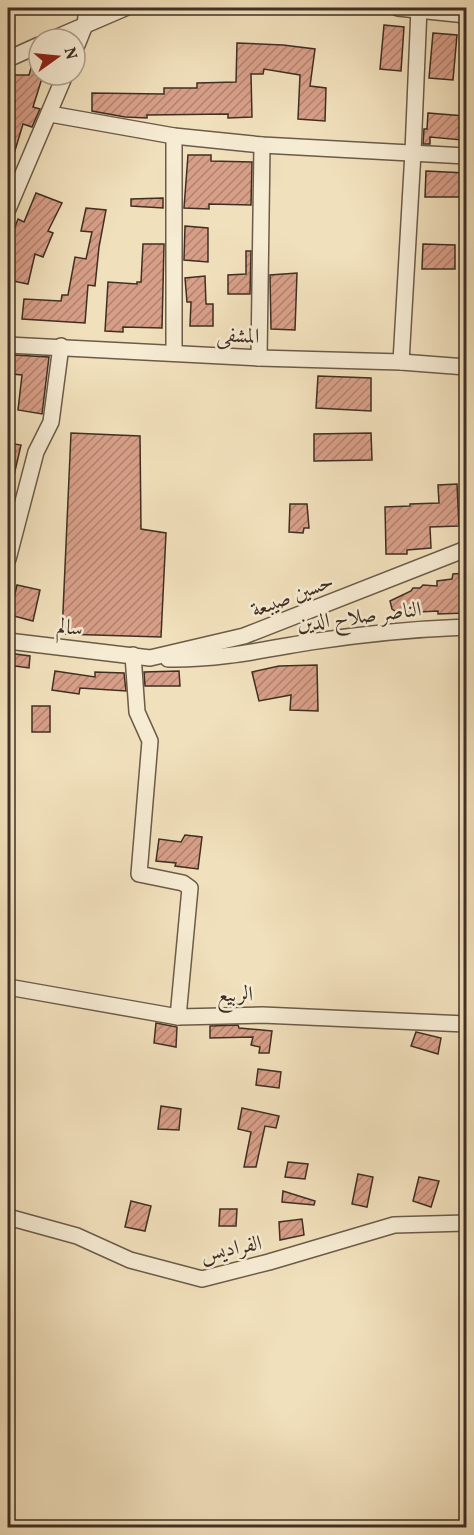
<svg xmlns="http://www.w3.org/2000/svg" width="474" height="1535" font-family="Vollkorn,Amiri,serif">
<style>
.building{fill:url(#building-hatch);stroke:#3f2f23;stroke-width:1.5}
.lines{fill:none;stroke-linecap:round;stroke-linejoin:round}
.minor-casing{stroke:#6c5b49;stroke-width:18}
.minor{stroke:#f6ebd3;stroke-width:15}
.labels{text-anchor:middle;stroke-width:5;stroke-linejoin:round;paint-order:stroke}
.street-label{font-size:21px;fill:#3f2f23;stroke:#f6ebd3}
</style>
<defs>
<pattern id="building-hatch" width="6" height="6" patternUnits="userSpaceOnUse" patternTransform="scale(1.5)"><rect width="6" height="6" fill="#d89f88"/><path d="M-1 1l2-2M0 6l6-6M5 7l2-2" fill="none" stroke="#b1826f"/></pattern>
</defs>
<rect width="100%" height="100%" fill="#f1e0bc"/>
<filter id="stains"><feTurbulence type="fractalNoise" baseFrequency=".00333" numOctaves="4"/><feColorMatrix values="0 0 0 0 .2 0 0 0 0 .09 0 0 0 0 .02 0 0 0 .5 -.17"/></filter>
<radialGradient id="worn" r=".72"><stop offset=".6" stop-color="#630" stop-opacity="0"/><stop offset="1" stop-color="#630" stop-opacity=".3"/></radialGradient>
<g class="building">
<polygon points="384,25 404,27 401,71 380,69"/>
<polygon points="433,33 457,35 453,80 429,78"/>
<polygon points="237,43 283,45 315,49 310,86 326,88 325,121 298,119 300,75 264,69 263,74 251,74 252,117 228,118 228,114 147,115 147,118 125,117 92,111 92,93 164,94 164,88 197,88 197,83 236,82"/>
<polygon points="39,56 39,75 43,75 33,107 40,109 32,127 23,124 10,167 8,166 8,126 15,101 8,99 8,75 29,75 34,58"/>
<polygon points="428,113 465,116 462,140 430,137 430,144 423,144 424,129 427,129"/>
<polygon points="188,155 211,155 211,161 252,162 251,205 209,204 209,209 184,208"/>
<polygon points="426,171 466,173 466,197 425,197"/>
<polygon points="36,193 62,203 48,231 53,233 43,257 35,254 28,284 8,280 8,259 11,244 9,243 18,219 24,222"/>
<polygon points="163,198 163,208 131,206 131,199"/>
<polygon points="86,208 106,210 99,247 95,286 88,285 85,323 22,319 24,299 61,301 62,295 68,295 75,257 86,259 92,232 81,231"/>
<polygon points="185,226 208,228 208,262 184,260"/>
<polygon points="143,244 164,244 162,328 123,327 123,332 105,331 108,282 137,284 137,282 141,282"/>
<polygon points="423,244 455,245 455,269 422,269"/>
<polygon points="246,251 251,251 250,294 228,294 228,275 246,274"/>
<polygon points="297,273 295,330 271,329 270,275"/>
<polygon points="205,276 206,304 213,304 213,326 190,326 191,302 187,302 185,278"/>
<polygon points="14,355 49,357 42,414 18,410 22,375 12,374"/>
<polygon points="318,376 371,378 371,411 316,408"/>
<polygon points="71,433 140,436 141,529 166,533 161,637 62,634"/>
<polygon points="371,433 372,460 314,461 314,434"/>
<polygon points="8,443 21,445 11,488 8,487"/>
<polygon points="457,484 459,526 430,527 431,548 407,550 407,554 386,554 385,507 410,506 410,504 439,503 438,485"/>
<polygon points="290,504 307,504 309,528 304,528 303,533 289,532"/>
<polygon points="466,573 466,613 438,614 438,611 398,613 392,609 390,601 411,591 413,588 420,588 423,585 437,586 437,581 452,579 453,574"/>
<polygon points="17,585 40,590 33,621 10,615"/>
<polygon points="8,653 30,656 29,668 8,665"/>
<polygon points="317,665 318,711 290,710 291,695 259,701 252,672 279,666"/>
<polygon points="55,671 95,677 95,672 124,673 126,691 80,688 79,694 52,690"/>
<polygon points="179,671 180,686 145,686 144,672"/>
<rect x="32" y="706" width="18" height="26"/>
<polygon points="185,835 202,837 198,869 175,866 176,863 156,861 159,839 181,842"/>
<polygon points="156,1023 177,1027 176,1047 154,1043"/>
<polygon points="238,1025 239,1028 272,1031 269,1053 259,1053 260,1047 251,1045 253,1037 210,1038 210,1026"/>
<polygon points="416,1032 441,1038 438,1054 411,1046"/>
<polygon points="258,1069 281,1072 279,1088 256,1085"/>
<polygon points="161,1106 181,1109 179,1130 158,1129"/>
<polygon points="242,1108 279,1116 276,1128 265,1126 256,1167 244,1167 251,1132 238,1129"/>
<polygon points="288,1162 308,1164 305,1179 285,1177"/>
<polygon points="358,1174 373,1177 367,1207 352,1204"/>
<polygon points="419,1177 439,1181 431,1207 413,1201"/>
<polygon points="283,1191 315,1201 314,1205 282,1202"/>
<polygon points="131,1201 151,1206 145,1231 125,1227"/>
<polygon points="220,1209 237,1209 236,1226 219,1226"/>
<polygon points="302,1219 304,1235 280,1240 279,1222"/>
</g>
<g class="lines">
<defs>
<g id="minor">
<polyline points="398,8 466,15"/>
<polyline points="53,39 125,8"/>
<polyline points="75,50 85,25 87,8"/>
<polyline points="8,59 39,45"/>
<polyline points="50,114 174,136 262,145 466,156"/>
<polyline points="8,209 65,75"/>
<polyline points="8,345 259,358 401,362 466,367"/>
<polyline points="174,353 174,136"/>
<polyline points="259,358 262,145"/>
<polyline points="401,362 413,152 419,8"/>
<polyline points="8,559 36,452 51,422 61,346"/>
<polyline points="8,641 150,658 244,636 466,549"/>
<polyline points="133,655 137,712 150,741 139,874 183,883 190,888 178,1017"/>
<path d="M168 659C216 660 263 650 310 642 362 634 414 629 466 627"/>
<polyline points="8,987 178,1017 262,1015 466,1024"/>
<polyline points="8,1217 77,1236 130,1260 202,1279 269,1262 394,1225 466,1223"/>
</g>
</defs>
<use href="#minor" class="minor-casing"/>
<use href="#minor" class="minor"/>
</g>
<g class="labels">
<g class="street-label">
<text transform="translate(238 335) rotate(3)" y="7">المشفى</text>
<text transform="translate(292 595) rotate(-21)" y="7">حسين صيبعة</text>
<text transform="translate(359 616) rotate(-7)" y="7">الناصر صلاح الدين</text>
<text transform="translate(70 627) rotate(7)" y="7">سالم</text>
<text transform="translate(235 994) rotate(-1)" y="7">الربيع</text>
<text transform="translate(231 1248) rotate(-11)" y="7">الفراديس</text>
</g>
</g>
<rect width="474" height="1535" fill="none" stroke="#f1e0bc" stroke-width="30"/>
<rect x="9" y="9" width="456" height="1517" fill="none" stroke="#3f2f23" stroke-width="3"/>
<rect x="15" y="15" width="444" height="1505" fill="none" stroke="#3f2f23" stroke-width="1.5"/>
<g transform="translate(57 57) rotate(75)"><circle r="28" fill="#f6ebd3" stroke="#ada08d" stroke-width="1.5"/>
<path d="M0-4.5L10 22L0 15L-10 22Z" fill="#8f2418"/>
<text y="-9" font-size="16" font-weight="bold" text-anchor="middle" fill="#3f2f23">N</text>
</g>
<rect width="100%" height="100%" filter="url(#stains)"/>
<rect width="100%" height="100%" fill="url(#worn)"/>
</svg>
